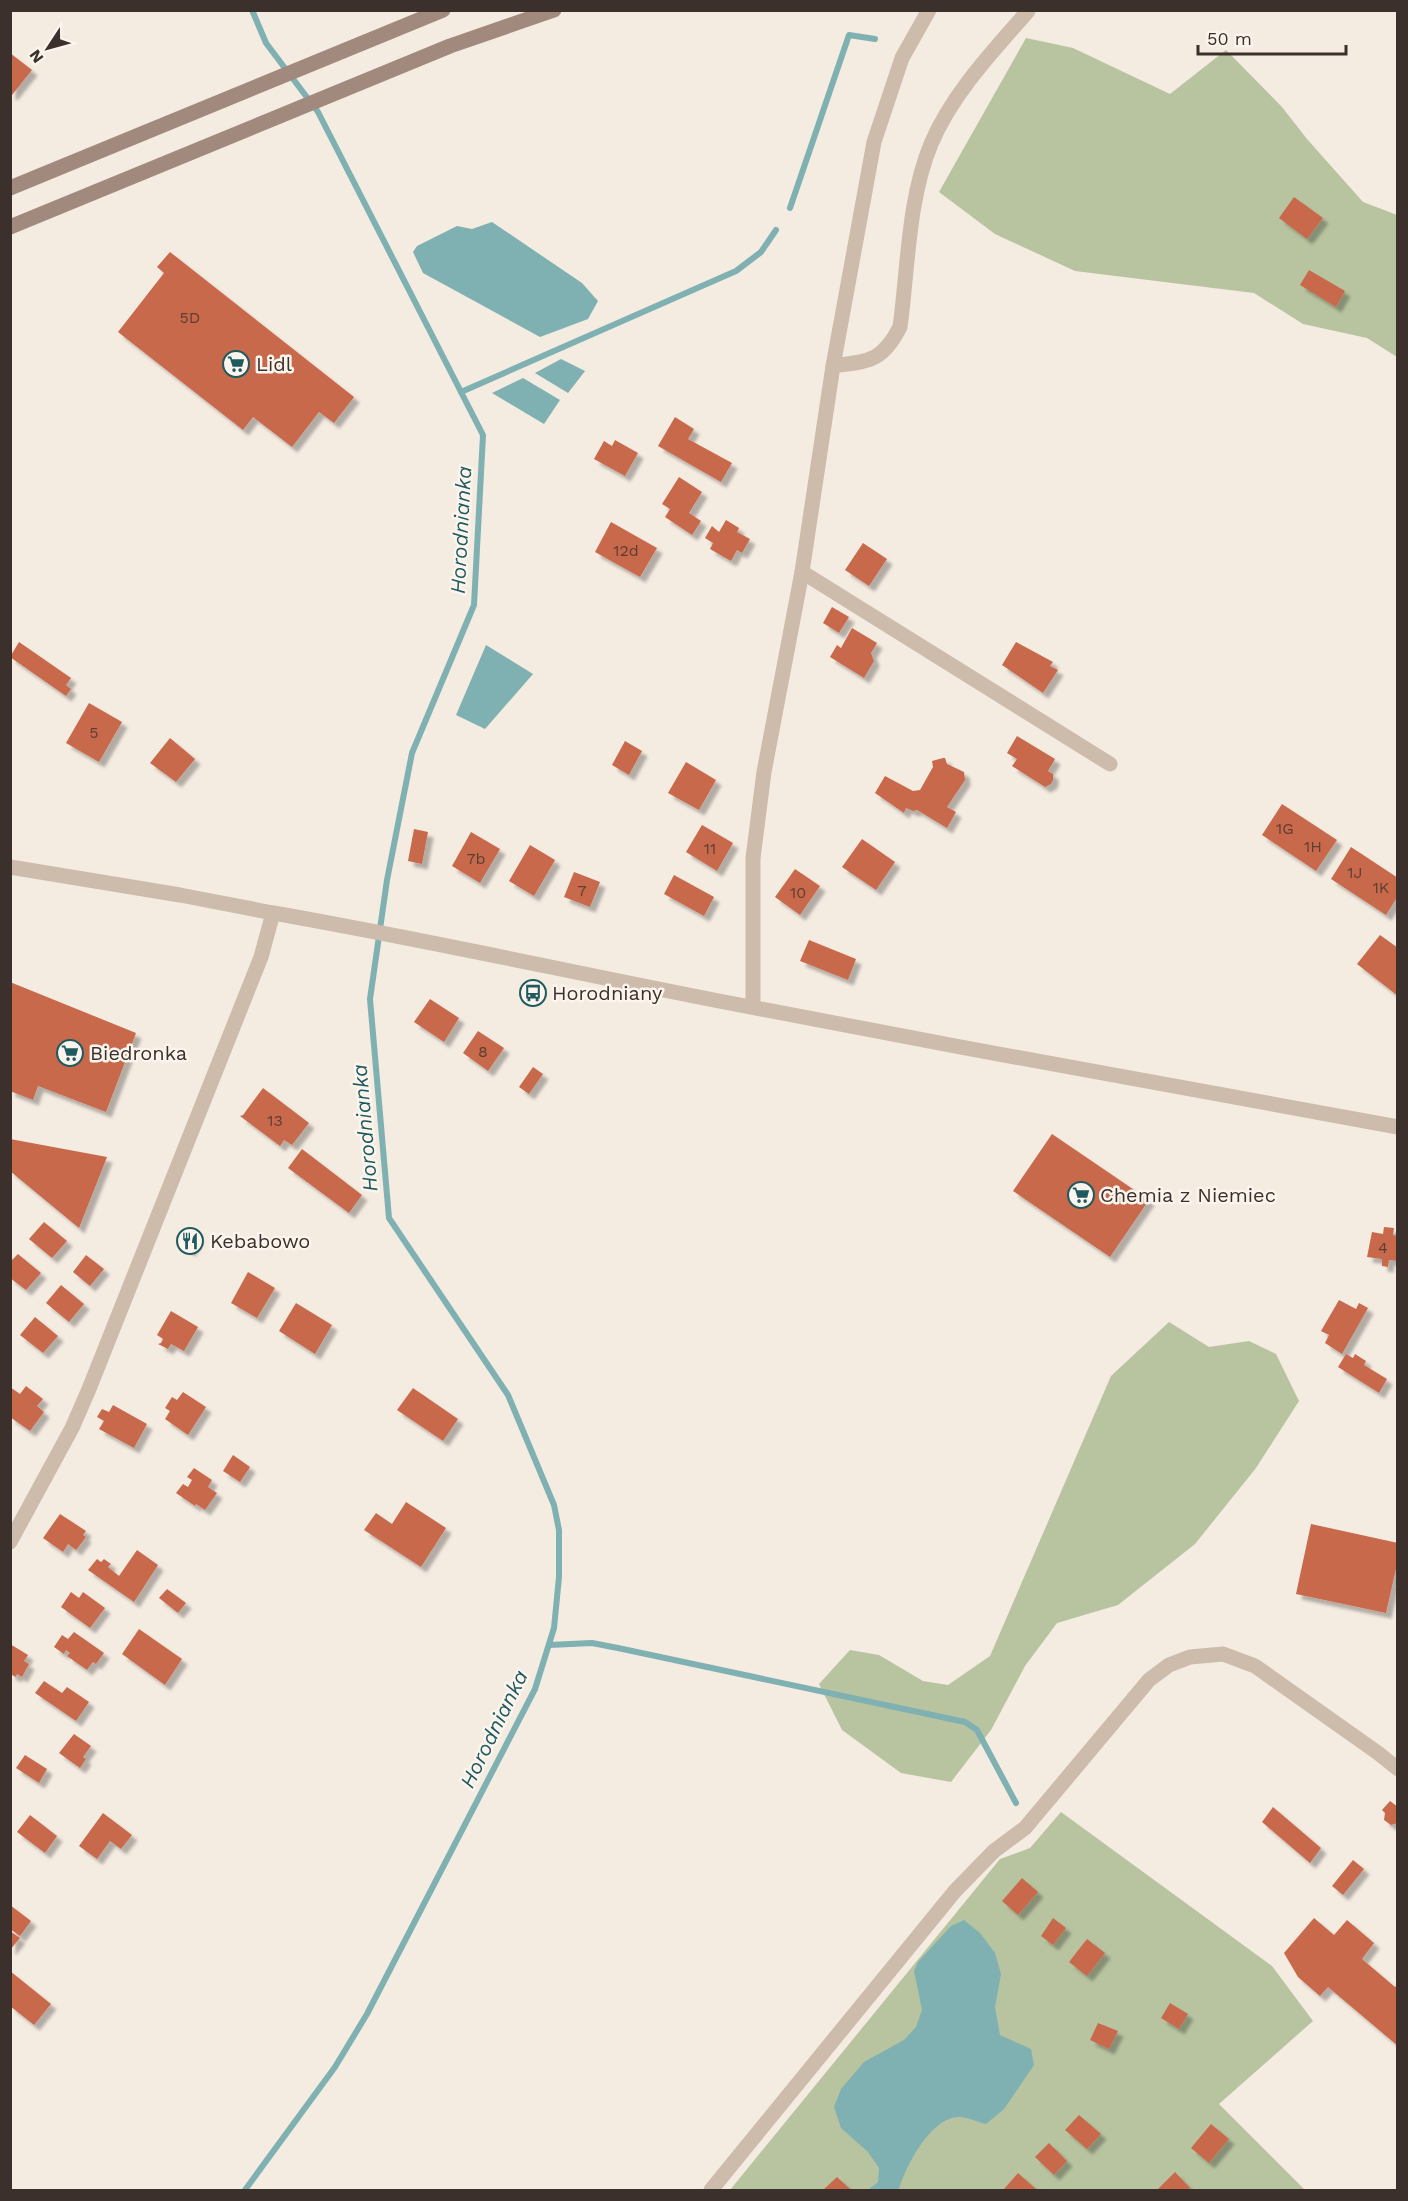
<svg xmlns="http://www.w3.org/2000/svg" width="1408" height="2201" font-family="'Work Sans',sans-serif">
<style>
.green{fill:#b8c4a0}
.water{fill:#7fb0b2}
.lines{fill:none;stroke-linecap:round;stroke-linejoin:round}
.stream{stroke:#7fb0b2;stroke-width:6}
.building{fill:#c8694b;filter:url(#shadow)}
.minor{stroke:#cdbbac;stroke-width:15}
.tertiary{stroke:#cdbbac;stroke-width:15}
.secondary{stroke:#a18a7d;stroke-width:15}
.labels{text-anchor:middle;stroke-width:5;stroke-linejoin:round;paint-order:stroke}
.number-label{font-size:16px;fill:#5e3e33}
.poi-label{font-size:20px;fill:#3b302b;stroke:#fbf5ee;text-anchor:start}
.water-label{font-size:21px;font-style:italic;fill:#1f5a5e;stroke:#fbf5ee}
</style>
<defs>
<filter id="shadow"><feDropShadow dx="5.5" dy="5.5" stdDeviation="1.5" flood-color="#0004"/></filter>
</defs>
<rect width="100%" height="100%" fill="#f4ebe1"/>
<g class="green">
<polygon points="1026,38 1073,48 1170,94 1226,50 1282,107 1307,139 1363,202 1397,215 1397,357 1367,338 1303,324 1254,293 1075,271 995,234 939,192"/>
<polygon points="1169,1322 1209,1347 1249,1341 1276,1354 1299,1401 1256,1468 1195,1544 1118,1605 1057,1623 1025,1666 991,1730 951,1782 901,1773 842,1730 819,1684 850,1650 879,1655 923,1681 948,1685 990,1656 1111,1376"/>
<polygon points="1061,1812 1272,1966 1313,2021 1219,2104 1305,2190 730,2190 1000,1859 1030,1848"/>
</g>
<g class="water">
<polygon points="492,222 582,283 598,301 588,319 540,337 423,273 413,252 417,246 457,226 472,229"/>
<polygon points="561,359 585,371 568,393 535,373"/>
<polygon points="523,378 560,400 544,424 492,393"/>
<polygon points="486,645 533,674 485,729 456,715"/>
<path d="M964 1920 980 1933 995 1953 1001 1974 995 2007 1000 2035 1031 2049 1034 2065 1004 2109 986 2124C978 2122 967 2117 959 2117 931 2117 905 2167 899 2190H868L878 2182 879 2168 868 2152 841 2128 834 2107 841 2089 864 2062 904 2040 916 2027 922 2010 914 1971 918 1962 951 1926Z"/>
</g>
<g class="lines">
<g class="stream">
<polyline points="790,208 849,35 875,39"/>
<polyline points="461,392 736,271 761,252 776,230"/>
<polyline points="549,1645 592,1643 618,1648 965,1722 977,1730 1016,1803"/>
<polyline points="245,2190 335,2067 367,2014 535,1689 554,1628 559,1577 559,1530 554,1505 508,1395 389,1218 370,999 387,880 412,753 474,605 483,435 318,112 266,43 252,10"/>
</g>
</g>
<g class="building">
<polygon points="10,53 32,70 12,95 10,94"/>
<polygon points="1294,197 1323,218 1307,239 1279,218"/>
<polygon points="170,252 354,397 334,423 319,412 292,447 253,417 243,430 118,332 164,273 157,267"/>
<polygon points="1309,270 1345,291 1336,307 1300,285"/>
<polygon points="675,417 694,429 688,439 732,463 721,482 658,446"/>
<polygon points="615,440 638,453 625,476 594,459 604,441 612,446"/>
<polygon points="679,477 702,492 689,513 701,521 692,535 665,517 670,509 662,504"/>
<polygon points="726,520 739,528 737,532 750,539 742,553 737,550 731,561 710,549 713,543 705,538 712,526 719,532"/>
<polygon points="611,522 657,548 640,577 595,552"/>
<polygon points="863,543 887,559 869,586 845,570"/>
<polygon points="832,607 849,617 839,633 823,623"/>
<polygon points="852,628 877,643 871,653 874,661 864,678 830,657 837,645 841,648"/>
<polygon points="19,642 71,678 66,685 71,689 66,696 10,657"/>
<polygon points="1016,642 1053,662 1050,666 1058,670 1043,693 1002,665"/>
<polygon points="89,703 122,722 99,762 66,743"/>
<polygon points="1017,736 1055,759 1048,771 1053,774 1053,780 1051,784 1045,787 1012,766 1017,759 1007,753"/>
<polygon points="170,738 195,759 176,782 150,763"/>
<polygon points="625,741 642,751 629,775 612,765"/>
<polygon points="943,758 945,758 947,764 964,772 965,780 947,807 956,812 947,828 917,810 913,811 906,808 904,813 875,793 885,776 913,791 920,790 933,767 932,761"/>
<polygon points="686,762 716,780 699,810 668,793"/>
<polygon points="1282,804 1337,840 1316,871 1262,835"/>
<polygon points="702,825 733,843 717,871 686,852"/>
<polygon points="414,829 428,832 422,864 408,861"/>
<polygon points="471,832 500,849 480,883 452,866"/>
<polygon points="862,839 895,862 876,890 842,867"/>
<polygon points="530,845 555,860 534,896 509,881"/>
<polygon points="1351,847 1398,878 1398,896 1386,915 1331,879"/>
<polygon points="795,869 820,886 800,915 775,897"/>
<polygon points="574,872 600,882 590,907 564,897"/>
<polygon points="674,875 714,897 704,916 664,894"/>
<polygon points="1380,935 1398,948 1398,996 1357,964"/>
<polygon points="809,940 856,959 848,980 800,961"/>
<polygon points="10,982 136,1033 106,1112 38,1086 33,1100 10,1091"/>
<polygon points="430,999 459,1018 444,1042 414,1022"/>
<polygon points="478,1031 504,1048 488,1071 463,1053"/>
<polygon points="533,1067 543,1074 529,1094 519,1087"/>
<polygon points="263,1088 309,1123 292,1145 284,1140 280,1146 240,1116 243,1115"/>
<polygon points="1052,1134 1149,1200 1110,1257 1013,1191"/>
<polygon points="10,1139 107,1157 79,1228 10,1171"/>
<polygon points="302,1149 362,1195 349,1213 288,1168"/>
<polygon points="44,1222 67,1241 52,1258 29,1239"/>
<polygon points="1384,1227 1394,1228 1393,1235 1398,1236 1398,1261 1389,1260 1388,1267 1382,1266 1382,1259 1367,1257 1372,1232 1383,1234"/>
<polygon points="189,1231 198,1236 190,1251 182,1246"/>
<polygon points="18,1254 41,1273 26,1290 10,1278 10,1262"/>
<polygon points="86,1255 104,1269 90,1286 73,1272"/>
<polygon points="248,1272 275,1288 257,1318 231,1303"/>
<polygon points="61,1285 84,1304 69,1322 46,1303"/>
<polygon points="1339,1300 1356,1309 1359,1303 1368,1308 1342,1354 1325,1343 1329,1335 1321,1331"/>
<polygon points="296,1303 332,1325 315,1354 279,1331"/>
<polygon points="171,1311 198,1327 184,1351 171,1344 168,1349 158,1344 161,1343 163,1339 157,1335"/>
<polygon points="35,1317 58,1336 43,1353 20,1335"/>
<polygon points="1346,1354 1353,1358 1355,1354 1366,1361 1364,1365 1387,1379 1379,1393 1338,1367"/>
<polygon points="26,1386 43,1399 37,1406 44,1412 30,1431 10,1417 10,1387 20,1394"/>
<polygon points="413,1388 458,1419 443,1441 397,1410"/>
<polygon points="183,1392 206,1407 188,1435 165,1419 170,1411 165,1408 172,1397 177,1400"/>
<polygon points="113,1405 147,1424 134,1448 99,1429 104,1421 97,1417 102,1409 109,1412"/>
<polygon points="233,1455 250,1467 240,1482 223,1471"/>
<polygon points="194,1468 212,1480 208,1487 217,1493 205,1510 196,1504 195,1506 176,1493 183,1484 188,1487 192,1480 187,1477"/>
<polygon points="406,1502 446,1528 421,1567 364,1530 376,1513 392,1524"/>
<polygon points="60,1514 86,1531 83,1535 86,1537 76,1550 68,1544 63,1552 43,1538"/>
<polygon points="1311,1524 1398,1543 1398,1560 1386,1613 1296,1594"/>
<polygon points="137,1550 158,1565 134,1602 88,1570 97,1559 101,1562 104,1559 111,1564 108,1567 119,1576"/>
<polygon points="167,1589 186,1603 178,1613 159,1598"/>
<polygon points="71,1592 79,1598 83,1592 105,1608 90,1628 61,1607"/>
<polygon points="139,1629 182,1659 165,1685 122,1654"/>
<polygon points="74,1632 104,1653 96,1664 93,1662 87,1670 67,1656 70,1653 66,1650 64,1654 54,1647 62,1635 68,1639"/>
<polygon points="10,1644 28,1655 24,1661 29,1664 22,1677 17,1674 16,1677 10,1674"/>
<polygon points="44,1681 62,1693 67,1687 89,1702 76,1721 35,1693"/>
<polygon points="74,1734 91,1746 83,1757 86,1759 80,1768 59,1753"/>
<polygon points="25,1755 47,1769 39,1783 16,1768"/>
<polygon points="1390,1801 1398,1807 1398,1823 1391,1825 1384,1820 1385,1813 1382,1810"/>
<polygon points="1273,1807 1321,1848 1310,1863 1262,1822"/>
<polygon points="103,1813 132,1835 121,1849 110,1841 97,1859 79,1846"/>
<polygon points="30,1815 57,1836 45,1853 17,1832"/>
<polygon points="1353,1860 1364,1869 1343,1895 1332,1886"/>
<polygon points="1022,1878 1038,1892 1018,1915 1002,1901"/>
<polygon points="10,1905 31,1921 20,1936 10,1929"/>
<polygon points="1053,1918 1066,1928 1053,1945 1041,1936"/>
<polygon points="1314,1918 1334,1935 1347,1920 1374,1943 1362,1959 1395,1987 1398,1984 1398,2046 1328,1987 1320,1996 1298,1977 1284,1953"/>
<polygon points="10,1931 20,1938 10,1950"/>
<polygon points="1087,1939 1105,1953 1087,1976 1069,1962"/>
<polygon points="10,1971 51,2004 34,2025 10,2006"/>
<polygon points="1170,2003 1188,2014 1179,2029 1161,2018"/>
<polygon points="1098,2023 1118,2031 1109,2049 1090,2040"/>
<polygon points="1079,2115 1101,2134 1087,2149 1065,2130"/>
<polygon points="1211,2124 1229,2139 1209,2163 1191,2148"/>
<polygon points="1049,2143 1067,2161 1054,2175 1035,2157"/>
<polygon points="1175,2172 1190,2188 1188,2190 1157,2190"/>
<polygon points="1018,2173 1036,2189 1035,2190 1006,2190 1004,2189"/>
<polygon points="837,2177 851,2190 823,2190"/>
</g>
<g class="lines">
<g class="minor">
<polyline points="833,366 874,142 902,58 929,10"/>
<polyline points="802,572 1110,764"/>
<path d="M273 913C423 939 570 972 719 1001 945 1045 1171 1086 1398 1127"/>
<path d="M753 1007V858L764 772 802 572 833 366C869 361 882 362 900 327 908 268 908 199 931 144 952 94 993 51 1028 11"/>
<polyline points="711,2190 955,1891 994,1851 1025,1828 1149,1680 1169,1665 1190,1657 1223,1654 1255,1666 1378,1753 1398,1769"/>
</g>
<polyline class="tertiary" points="10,867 180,895 273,913 261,957 89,1389 72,1428 10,1542"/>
<g class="secondary">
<polyline points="10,188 443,10"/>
<polyline points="10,227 450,46 554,10"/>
</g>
</g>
<defs>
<symbol id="supermarket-ring" viewBox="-11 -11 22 22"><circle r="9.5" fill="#fbf5ee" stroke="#1f5a5e" stroke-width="1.5"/><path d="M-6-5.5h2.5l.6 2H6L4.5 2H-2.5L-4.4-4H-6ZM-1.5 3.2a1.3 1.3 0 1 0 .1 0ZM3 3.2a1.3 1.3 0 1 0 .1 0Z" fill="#1f5a5e"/></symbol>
<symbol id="bus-ring" viewBox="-11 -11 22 22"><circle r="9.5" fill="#fbf5ee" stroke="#1f5a5e" stroke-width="1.5"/><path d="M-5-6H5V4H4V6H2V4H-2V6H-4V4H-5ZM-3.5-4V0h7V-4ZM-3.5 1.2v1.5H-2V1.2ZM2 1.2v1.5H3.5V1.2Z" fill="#1f5a5e"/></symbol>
<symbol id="restaurant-ring" viewBox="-11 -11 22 22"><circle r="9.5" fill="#fbf5ee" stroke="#1f5a5e" stroke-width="1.5"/><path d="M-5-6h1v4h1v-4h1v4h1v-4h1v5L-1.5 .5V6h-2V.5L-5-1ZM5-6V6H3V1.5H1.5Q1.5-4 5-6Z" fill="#1f5a5e"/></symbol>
</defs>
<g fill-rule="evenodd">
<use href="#supermarket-ring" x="221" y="349" width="30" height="30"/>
<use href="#bus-ring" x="518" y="978" width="30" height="30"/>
<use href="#supermarket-ring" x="55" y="1038" width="30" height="30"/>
<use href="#supermarket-ring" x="1066" y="1180" width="30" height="30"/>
<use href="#restaurant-ring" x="175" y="1226" width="30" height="30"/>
</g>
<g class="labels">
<g class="number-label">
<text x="190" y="323">5D</text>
<text x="626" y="556">12d</text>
<text x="94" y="738">5</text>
<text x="1285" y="834">1G</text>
<text x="1313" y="852">1H</text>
<text x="710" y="854">11</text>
<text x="476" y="864">7b</text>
<text x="1355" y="878">1J</text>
<text x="1381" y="893">1K</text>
<text x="582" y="896">7</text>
<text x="798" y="898">10</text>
<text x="483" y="1057">8</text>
<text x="275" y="1126">13</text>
<text x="1383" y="1253">4</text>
</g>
<g class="poi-label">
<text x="256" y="371">Lidl</text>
<text x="552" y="1000">Horodniany</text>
<text x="90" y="1060">Biedronka</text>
<text x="1100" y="1202">Chemia z Niemiec</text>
<text x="210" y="1248">Kebabowo</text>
</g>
<g class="water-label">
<text transform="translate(461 530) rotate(-87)" y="7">Horodnianka</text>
<text transform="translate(365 1128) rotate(-95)" y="7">Horodnianka</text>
<text transform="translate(494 1729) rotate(-64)" y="7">Horodnianka</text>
</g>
</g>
<rect width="1408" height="2201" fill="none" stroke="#3b302b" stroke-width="24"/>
<g transform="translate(48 48) rotate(234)" stroke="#fbf5ee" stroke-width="4.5" paint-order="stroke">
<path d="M0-4.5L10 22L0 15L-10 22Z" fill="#3b302b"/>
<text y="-9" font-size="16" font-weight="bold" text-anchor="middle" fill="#3b302b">N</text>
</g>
<path d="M1198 45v9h148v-9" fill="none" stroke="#3b302b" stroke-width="3"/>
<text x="1207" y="45" font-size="18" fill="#3b302b" stroke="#fbf5ee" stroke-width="4.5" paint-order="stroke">50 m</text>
</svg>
